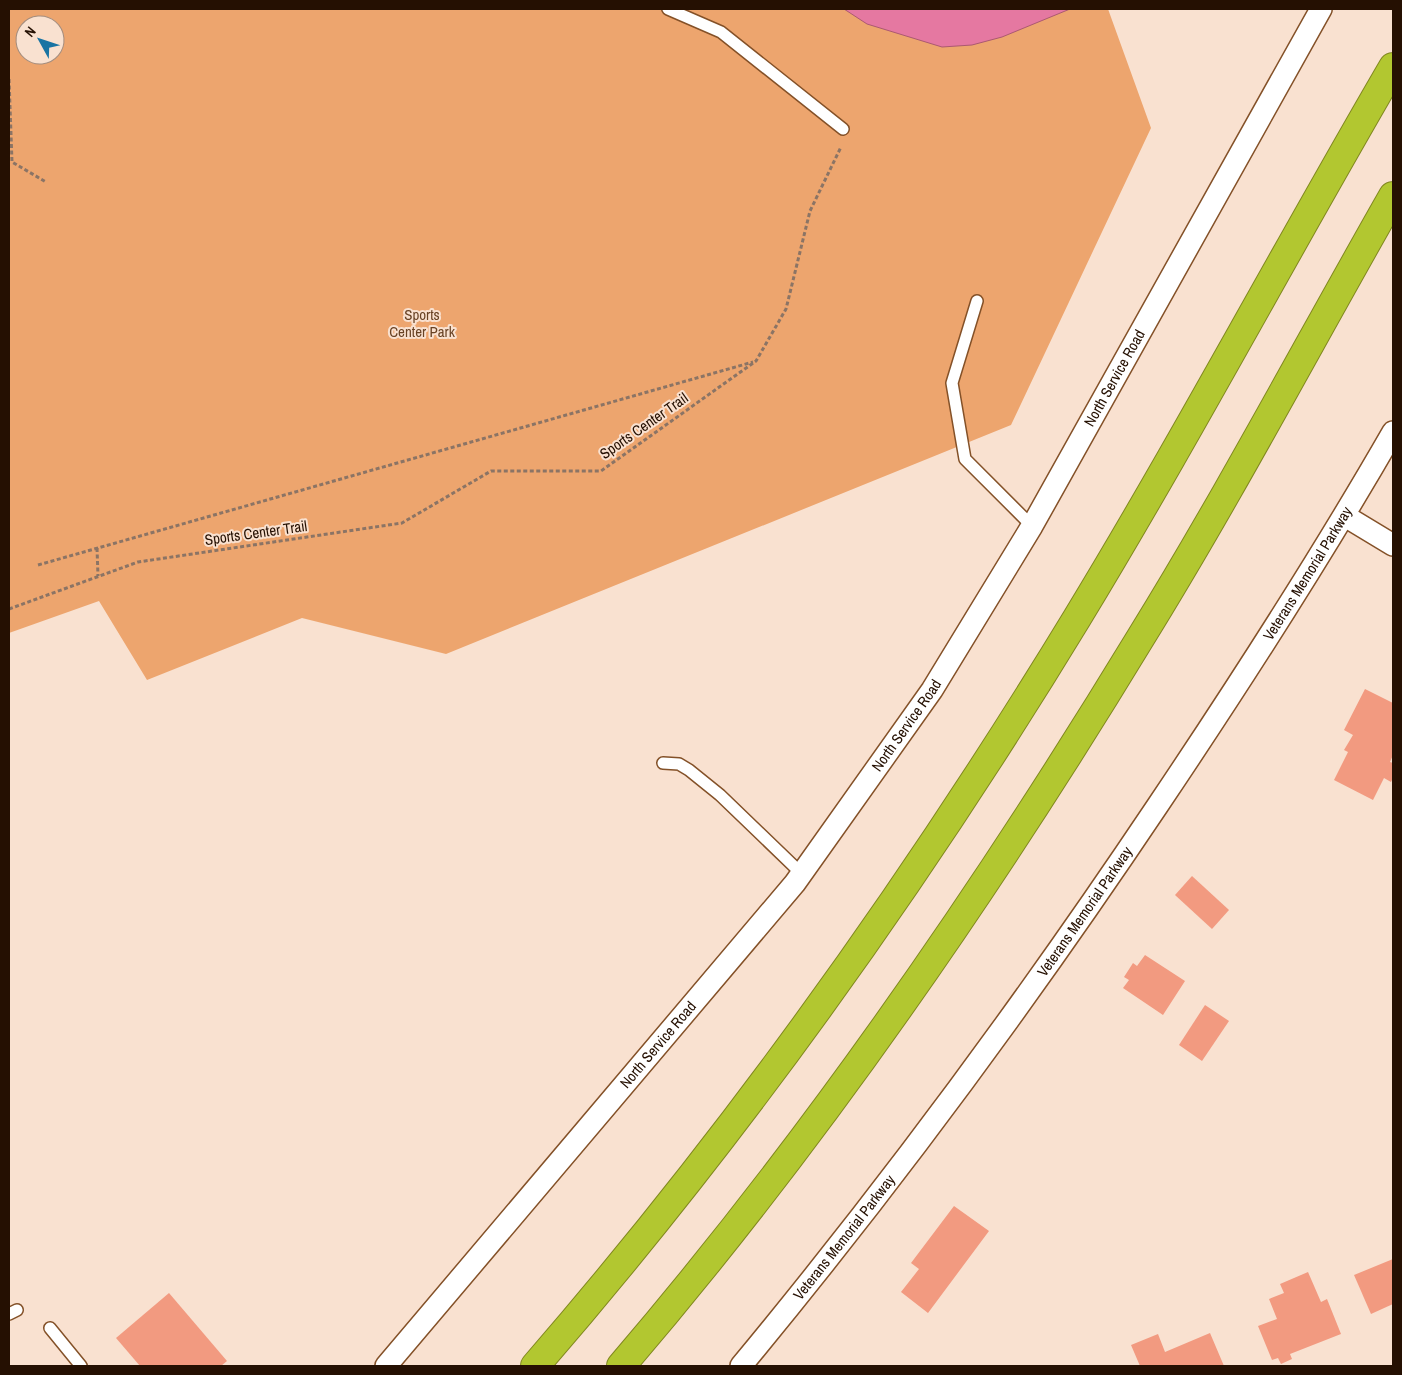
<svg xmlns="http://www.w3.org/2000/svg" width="1402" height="1375" font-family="'Archivo Narrow',sans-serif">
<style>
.green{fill:#eda56e;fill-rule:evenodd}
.water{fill:#e578a1;stroke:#ab5971}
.building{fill:#f29a80}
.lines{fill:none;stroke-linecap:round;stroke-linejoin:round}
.lane-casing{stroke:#845128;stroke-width:14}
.street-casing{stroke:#845128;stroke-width:24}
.highway-casing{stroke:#818720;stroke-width:30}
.path{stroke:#8b7465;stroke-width:3;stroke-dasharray:4 2.5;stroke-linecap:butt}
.lane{stroke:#fff;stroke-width:11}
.street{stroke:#fff;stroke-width:21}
.highway{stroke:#b2c730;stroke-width:28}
.labels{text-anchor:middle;stroke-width:4;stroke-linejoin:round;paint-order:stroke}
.park-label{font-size:15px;fill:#684224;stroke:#f9e1d0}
.street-label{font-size:15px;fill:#251002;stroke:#f9e1d0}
</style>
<rect width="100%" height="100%" fill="#f9e1d0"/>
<path class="green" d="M9 9H1108L1151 128 1011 425 446 654 302 618 147 680 99 601 9 633ZM25 25H55V55H25Z"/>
<polygon class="water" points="844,9 1070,9 1002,37 972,45 942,47 867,24"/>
<g class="building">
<polygon points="1365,689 1393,703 1393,755 1390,762 1393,763 1393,778 1391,782 1384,778 1373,800 1334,780 1348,752 1344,750 1353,735 1344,730"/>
<polygon points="1192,876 1229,910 1212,929 1175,895"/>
<polygon points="1145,955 1185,981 1163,1015 1123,988 1129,980 1124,977 1133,963 1137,966"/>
<polygon points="1205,1005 1229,1021 1202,1061 1179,1045"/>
<polygon points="954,1206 989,1231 928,1313 901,1292 919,1269 911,1263"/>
<polygon points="1393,1259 1393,1304 1371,1314 1354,1275"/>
<polygon points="1308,1272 1321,1302 1327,1299 1341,1334 1290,1354 1292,1359 1281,1364 1278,1358 1272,1360 1258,1326 1277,1319 1269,1299 1284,1293 1280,1284"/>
<polygon points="169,1293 227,1361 221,1366 140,1366 116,1338"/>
<polygon points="1210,1333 1224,1366 1140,1366 1131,1345 1158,1334 1165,1352"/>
</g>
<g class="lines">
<defs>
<g id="lane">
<polyline points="668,9 721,32 843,129"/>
<polyline points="977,301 952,383 965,459 1032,526"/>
<polyline points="663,763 679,764 689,770 720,795 802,874"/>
<polyline points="9,1314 17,1310"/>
<polyline points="50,1328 81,1366"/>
</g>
<g id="street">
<polyline points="1345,516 1393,545"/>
<path id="s1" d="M386 1366 795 883 932 690 1032 526 1321 9"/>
<path id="s2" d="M741 1366C890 1186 1028 999 1158 805 1240 683 1320 559 1393 432"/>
</g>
<g id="highway">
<path d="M535 1366C737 1133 917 881 1077 618 1187 437 1286 250 1393 67"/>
<path d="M621 1366C815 1140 986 892 1141 637 1230 493 1309 343 1393 196"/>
</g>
</defs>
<use href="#lane" class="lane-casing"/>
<use href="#street" class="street-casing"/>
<use href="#highway" class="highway-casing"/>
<g class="path">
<polyline points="9,79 12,162 46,182"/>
<polyline points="97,548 98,576"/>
<polyline points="38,565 753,362"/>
<polyline points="9,609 138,562 402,523 491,471 601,471 756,361 786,309 810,211 841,147"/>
</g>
<use href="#lane" class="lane"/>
<use href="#street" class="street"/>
<use href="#highway" class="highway"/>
</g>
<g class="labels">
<g class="park-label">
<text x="422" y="320">Sports<tspan x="422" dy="17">Center Park</tspan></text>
</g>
<g class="street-label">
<text dy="5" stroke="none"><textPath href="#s1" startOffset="1231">North Service Road</textPath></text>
<text transform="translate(644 426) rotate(-35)" y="5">Sports Center Trail</text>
<text transform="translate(256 533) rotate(-8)" y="5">Sports Center Trail</text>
<text dy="5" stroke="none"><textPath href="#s2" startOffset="975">Veterans Memorial Parkway</textPath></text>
<text dy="5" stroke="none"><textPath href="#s1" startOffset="826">North Service Road</textPath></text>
<text dy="5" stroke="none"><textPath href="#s2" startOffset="570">Veterans Memorial Parkway</textPath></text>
<text dy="5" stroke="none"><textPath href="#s1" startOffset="421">North Service Road</textPath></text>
<text dy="5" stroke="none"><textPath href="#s2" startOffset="165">Veterans Memorial Parkway</textPath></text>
</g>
</g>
<rect width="1402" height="1375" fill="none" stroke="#251002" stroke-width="20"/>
<g transform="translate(40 40) rotate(310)"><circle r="24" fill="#f9e1d0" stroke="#a48d7e"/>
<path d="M0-4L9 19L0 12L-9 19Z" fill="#1974a3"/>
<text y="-8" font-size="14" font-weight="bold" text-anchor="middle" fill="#251002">N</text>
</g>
</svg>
